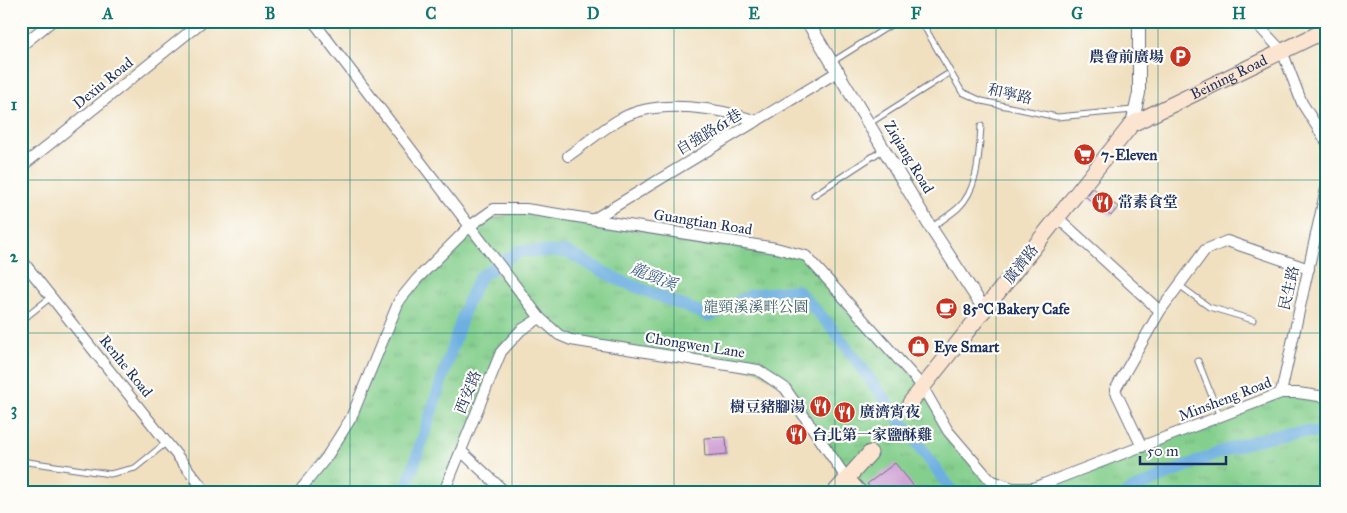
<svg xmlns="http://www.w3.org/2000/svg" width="1347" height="513" font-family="'IM FELL Great Primer','Noto Serif TC',serif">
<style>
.park{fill:url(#park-tufts);stroke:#507f76}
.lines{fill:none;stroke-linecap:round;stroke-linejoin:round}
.canal{stroke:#6dafe1;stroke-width:12}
.building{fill:#d2a6d7}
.service-casing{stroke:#666d80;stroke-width:7}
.minor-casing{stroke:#666d80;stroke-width:12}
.tertiary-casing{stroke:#666d80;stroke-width:14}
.secondary-casing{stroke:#666d80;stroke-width:17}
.service{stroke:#fff;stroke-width:5}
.minor{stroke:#fff;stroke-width:10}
.tertiary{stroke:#fff;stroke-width:12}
.secondary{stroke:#fce5d0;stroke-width:15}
.grid{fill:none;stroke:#0f766e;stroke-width:1;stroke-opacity:0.55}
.labels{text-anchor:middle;stroke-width:4.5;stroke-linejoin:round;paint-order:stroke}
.poi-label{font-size:15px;font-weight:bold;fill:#1b2f5e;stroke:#fdfcf7;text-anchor:start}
.street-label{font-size:15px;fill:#1b2f5e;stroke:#fdfcf7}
.park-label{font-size:15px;fill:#3a5f6c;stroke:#fdfcf7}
.water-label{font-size:16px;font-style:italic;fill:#385c8c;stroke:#fdfcf7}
.neatline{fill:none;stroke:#0f766e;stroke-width:2}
.grid-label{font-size:16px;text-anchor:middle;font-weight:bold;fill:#0f766e}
</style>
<defs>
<pattern id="park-tufts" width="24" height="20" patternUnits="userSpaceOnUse" patternTransform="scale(1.25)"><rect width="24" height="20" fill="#84cf8d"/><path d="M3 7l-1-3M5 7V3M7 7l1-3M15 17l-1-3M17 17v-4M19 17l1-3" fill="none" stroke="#71b27c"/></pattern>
</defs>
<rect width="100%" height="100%" fill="#fdfcf7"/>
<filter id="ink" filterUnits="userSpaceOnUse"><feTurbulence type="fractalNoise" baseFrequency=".02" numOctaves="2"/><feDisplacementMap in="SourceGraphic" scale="10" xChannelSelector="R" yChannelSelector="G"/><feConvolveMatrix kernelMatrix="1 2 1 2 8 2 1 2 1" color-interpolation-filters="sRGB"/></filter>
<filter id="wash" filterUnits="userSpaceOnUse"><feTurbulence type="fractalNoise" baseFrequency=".0096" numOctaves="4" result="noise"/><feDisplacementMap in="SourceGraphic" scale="20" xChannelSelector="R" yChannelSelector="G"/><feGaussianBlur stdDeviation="1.12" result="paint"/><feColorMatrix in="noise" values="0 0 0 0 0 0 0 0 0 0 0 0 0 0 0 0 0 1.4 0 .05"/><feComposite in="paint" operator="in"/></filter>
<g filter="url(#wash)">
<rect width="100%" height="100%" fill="#f0e0c0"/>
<polygon class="park" points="526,209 806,256 922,386 948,431 990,480 1034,488 1281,393 1326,397 1326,492 856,492 785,388 758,370 571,340 540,319 501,352 444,492 298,492 351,418 399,301 470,226"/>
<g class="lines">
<g class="canal">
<polyline points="405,492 467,303 480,277 519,251 567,252 619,280 709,316 752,295 797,290 833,329 953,492"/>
<path d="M1127 492C1173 473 1280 418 1326 435"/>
</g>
</g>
<g id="blocks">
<g class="building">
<polygon points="1093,188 1118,207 1111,216 1086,197"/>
<polygon points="726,437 727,454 705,456 704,438"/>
<polygon points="895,463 909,480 918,492 874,492 867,484"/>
</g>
</g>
</g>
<g filter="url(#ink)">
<use href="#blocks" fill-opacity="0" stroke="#666d80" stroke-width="1"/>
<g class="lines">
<defs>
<g id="service">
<polyline points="921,21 962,92 982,101 1057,117 1133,110"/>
<polyline points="832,62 897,21"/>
<polyline points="870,123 946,75"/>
<polyline points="814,195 884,149"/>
<path d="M932 227C941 221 950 215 958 208 979 189 979 152 981 126"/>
<polyline points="1179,285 1209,307 1253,320"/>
<polyline points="21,321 51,297"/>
<polyline points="1198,361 1220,417"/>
<polyline points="21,461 110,474 135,468 167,442"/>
</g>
<g id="minor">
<polyline points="313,21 540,318 559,335 571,340 758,370 785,388 847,479"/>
<polyline points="1254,21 1282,51 1302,103 1326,141"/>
<polyline points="21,46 52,21"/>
<path d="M568 156C586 144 603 128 622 118 658 98 719 108 757 121"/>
<polyline points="21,167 203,21"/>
<polyline points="1058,218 1160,311"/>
<polyline points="594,219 839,71"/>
<polyline points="21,259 206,492"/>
<polyline points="1281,393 1326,189"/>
<polyline points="1142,447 1115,390 1160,311 1205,250 1227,241 1309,269"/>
<polyline points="461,451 505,492"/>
<polyline points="298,492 326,458 351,418 399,301 417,279 470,226 494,209 526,209 776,248 806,256 827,279 922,386 948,431 990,480 1012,488 1033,488 1281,393 1298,393 1326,397"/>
<polyline points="444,492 501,352 521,330 540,318"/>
</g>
<g id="tertiary">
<polyline points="807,21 931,228 984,309"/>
<polyline points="1132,124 1139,93 1139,21"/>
</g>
<g id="secondary">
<path id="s1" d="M910 403 1132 124 1326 30"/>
<polyline points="847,479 859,492"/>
<polyline points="835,492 870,453"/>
</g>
</defs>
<use href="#service" class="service-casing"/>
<use href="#minor" class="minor-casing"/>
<use href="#tertiary" class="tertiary-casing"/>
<use href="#secondary" class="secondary-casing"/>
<use href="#service" class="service"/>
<use href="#minor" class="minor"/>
<use href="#tertiary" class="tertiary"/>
<use href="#secondary" class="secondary"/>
</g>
</g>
<path class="grid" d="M189 21V492M350 21V492M512 21V492M674 21V492M835 21V492M996 21V492M1158 21V492M21 180H1326M21 333H1326"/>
<defs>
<symbol id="parking-disc" viewBox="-11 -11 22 22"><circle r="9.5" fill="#c8321e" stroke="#fdfcf7"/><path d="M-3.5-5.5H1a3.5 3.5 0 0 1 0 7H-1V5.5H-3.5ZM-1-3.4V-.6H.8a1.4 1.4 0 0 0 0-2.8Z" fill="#fff"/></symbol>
<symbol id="supermarket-disc" viewBox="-11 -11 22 22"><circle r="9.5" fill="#c8321e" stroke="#fdfcf7"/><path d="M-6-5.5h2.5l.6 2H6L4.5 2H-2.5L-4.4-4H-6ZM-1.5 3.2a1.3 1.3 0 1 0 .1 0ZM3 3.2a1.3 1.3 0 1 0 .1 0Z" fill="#fff"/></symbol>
<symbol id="restaurant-disc" viewBox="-11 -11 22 22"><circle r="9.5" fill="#c8321e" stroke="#fdfcf7"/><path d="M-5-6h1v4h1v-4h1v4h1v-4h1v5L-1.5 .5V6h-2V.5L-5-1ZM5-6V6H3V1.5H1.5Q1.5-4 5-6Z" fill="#fff"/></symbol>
<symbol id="cafe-disc" viewBox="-11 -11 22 22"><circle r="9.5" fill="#c8321e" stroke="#fdfcf7"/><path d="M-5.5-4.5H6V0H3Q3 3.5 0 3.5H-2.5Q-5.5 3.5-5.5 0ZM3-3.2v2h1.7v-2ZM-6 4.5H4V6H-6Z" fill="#fff"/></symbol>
<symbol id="shop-disc" viewBox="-11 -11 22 22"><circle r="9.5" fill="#c8321e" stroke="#fdfcf7"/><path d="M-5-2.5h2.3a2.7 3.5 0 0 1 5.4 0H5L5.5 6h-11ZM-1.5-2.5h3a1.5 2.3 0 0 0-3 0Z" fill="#fff"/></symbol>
</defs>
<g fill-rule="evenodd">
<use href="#parking-disc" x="1168" y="44" width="25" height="25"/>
<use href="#supermarket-disc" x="1072" y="142" width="25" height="25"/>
<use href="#restaurant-disc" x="1090" y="190" width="25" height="25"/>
<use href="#cafe-disc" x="934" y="296" width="25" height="25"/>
<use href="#shop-disc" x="906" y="334" width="25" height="25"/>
<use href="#restaurant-disc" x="808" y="394" width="25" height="25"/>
<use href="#restaurant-disc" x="832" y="400" width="25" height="25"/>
<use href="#restaurant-disc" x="784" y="422" width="25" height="25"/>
</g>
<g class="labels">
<g class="poi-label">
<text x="1164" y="62" text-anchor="end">農會前廣場</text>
<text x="1101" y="160">7-Eleven</text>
<text x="1118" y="207">常素食堂</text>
<text x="963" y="314">85°C Bakery Cafe</text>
<text x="934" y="352">Eye Smart</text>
<text x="805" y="412" text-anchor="end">樹豆豬腳湯</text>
<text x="860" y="417">廣濟宵夜</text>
<text x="812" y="440">台北第一家鹽酥雞</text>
</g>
<g class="street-label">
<text dy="5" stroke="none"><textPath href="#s1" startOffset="464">Beining Road</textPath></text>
<text transform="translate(103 83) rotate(-39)" y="5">Dexiu Road</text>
<text transform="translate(1010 94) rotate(13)" y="5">和寧路</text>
<text transform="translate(709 132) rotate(-31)" y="5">自強路61巷</text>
<text transform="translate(909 157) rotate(59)" y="5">Ziqiang Road</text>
<text transform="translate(703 222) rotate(9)" y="5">Guangtian Road</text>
<text transform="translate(1021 264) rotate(-51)" y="5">廣濟路</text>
<text transform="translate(1289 288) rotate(-77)" y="5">民生路</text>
<text transform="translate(695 345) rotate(9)" y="5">Chongwen Lane</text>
<text transform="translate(126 366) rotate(51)" y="5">Renhe Road</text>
<text transform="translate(468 392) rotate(-68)" y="5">西安路</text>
<text transform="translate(1225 399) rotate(-21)" y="5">Minsheng Road</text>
</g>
<g class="park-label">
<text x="756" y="312">龍頸溪溪畔公園</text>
</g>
<g class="water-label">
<text transform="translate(654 276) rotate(22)" y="6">龍頸溪</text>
</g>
</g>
<rect width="1347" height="513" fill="none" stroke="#fdfcf7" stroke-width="55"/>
<path d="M1140 456v8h86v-8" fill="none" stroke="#1b2f5e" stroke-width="2.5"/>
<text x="1147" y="456" font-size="15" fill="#1b2f5e" stroke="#fdfcf7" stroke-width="4" paint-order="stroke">50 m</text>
<rect x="28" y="28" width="1292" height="458" class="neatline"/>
<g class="grid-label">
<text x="108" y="19">A</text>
<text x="270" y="19">B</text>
<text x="431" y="19">C</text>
<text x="593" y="19">D</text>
<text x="754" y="19">E</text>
<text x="916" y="19">F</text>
<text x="1077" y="19">G</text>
<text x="1239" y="19">H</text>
<text x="14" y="110">1</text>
<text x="14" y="262">2</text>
<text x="14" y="415">3</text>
</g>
</svg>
